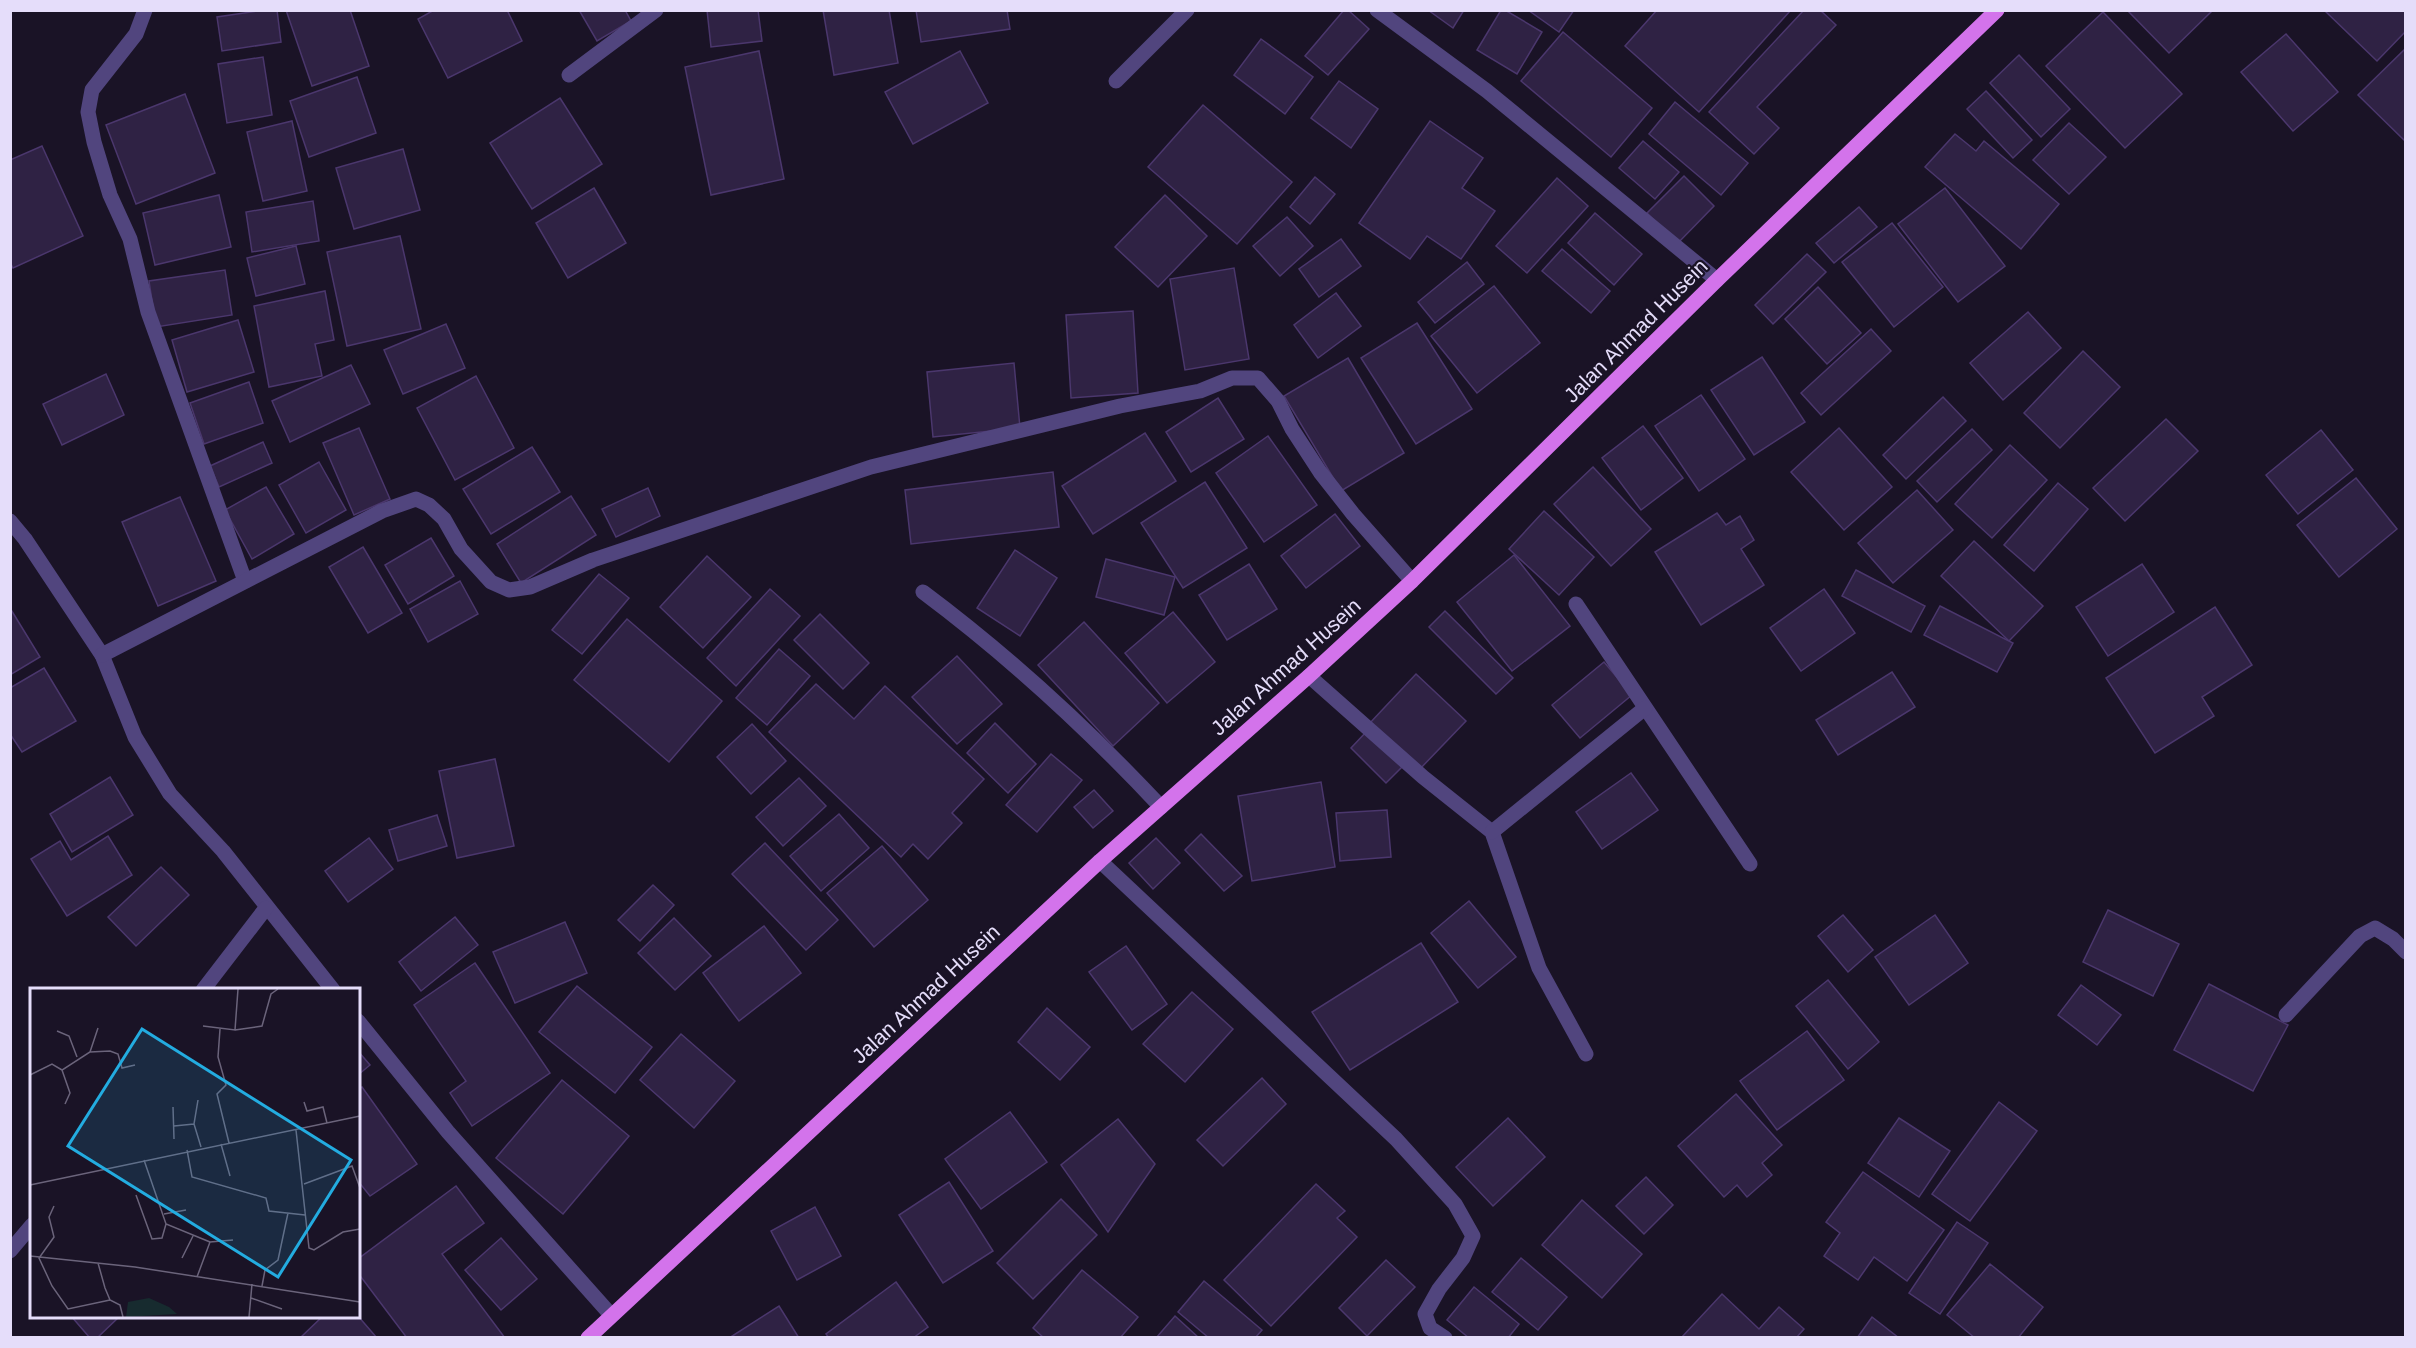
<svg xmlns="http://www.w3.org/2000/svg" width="2416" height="1348" font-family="Helvetica,sans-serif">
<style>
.building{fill:#2f2244;stroke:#4b376d;stroke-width:1.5}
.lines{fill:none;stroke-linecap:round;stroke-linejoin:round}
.minor{stroke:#51457e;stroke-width:15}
.major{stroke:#d373eb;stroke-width:15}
.labels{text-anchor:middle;stroke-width:4.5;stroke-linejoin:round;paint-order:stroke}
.street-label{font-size:21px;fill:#e5ddfa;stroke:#1a1326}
.inset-road{fill:none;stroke:#6b647b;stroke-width:1.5}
.view{fill:#23ace0;fill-opacity:0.15;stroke:#23ace0;stroke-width:3}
.inset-edge{fill:none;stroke:#e5ddfa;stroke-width:3}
</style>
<rect width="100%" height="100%" fill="#1a1326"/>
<g class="building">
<polygon points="264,10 277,10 281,42 222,51 217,17"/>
<polygon points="286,10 350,10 369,66 312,86"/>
<polygon points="434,10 507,10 522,41 448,78 418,19"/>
<polygon points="579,10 625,10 631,21 597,41"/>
<polygon points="707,10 758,10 762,41 711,47"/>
<polygon points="823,10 889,10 898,63 834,75"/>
<polygon points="916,10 1007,10 1010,29 921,42"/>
<polygon points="1344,10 1348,10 1369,29 1328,75 1305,56"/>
<polygon points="1428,10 1464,10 1453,28"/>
<polygon points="1501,10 1505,10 1542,32 1517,74 1477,50"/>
<polygon points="1528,10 1574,10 1559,32"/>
<polygon points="1657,10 1791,10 1699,112 1625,46"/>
<polygon points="1804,10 1820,10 1836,25 1757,107 1779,128 1754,154 1709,112"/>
<polygon points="2127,10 2213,10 2169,53"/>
<polygon points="2324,10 2406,10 2406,31 2377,61"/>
<polygon points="2103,12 2182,94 2125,148 2046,66"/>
<polygon points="1563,32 1652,108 1611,157 1521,81"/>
<polygon points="2286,34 2338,92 2293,131 2241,72"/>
<polygon points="1261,39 1313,77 1285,114 1234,75"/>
<polygon points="2406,48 2406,142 2358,95"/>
<polygon points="759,51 784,179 711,195 685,67"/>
<polygon points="960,51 988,103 913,144 885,92"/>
<polygon points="2019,55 2070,109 2041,137 1990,83"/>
<polygon points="263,57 272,115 227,123 218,64"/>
<polygon points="357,77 376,133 309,157 290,101"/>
<polygon points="1339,81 1378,109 1351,148 1311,118"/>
<polygon points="1986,91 2032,140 2013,158 1967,109"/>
<polygon points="185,94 215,173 136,204 106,125"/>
<polygon points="560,98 602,164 532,209 490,143"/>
<polygon points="1675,102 1748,163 1721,195 1649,134"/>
<polygon points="1203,105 1292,182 1237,244 1148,167"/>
<polygon points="292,121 307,191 263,201 247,132"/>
<polygon points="1430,121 1483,158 1462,188 1495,211 1461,259 1427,236 1410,259 1359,223"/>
<polygon points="2069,123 2106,157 2069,194 2033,160"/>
<polygon points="1955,134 1976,151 1984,141 2059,204 2021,249 1925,167"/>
<polygon points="1643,141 1679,172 1655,199 1619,168"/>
<polygon points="42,146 83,236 13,268 10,262 10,160"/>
<polygon points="403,149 420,210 354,229 336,168"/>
<polygon points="1684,176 1714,206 1677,244 1647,213"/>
<polygon points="1315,177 1335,194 1310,224 1290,207"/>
<polygon points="1557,178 1588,206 1527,273 1496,246"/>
<polygon points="594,188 626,243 568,278 536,223"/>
<polygon points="1945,188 2005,266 1958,302 1898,224"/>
<polygon points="219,195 231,247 155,265 143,213"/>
<polygon points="1165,195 1207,236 1158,287 1115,247"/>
<polygon points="313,201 319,241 252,252 246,212"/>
<polygon points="1859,207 1877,227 1834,263 1816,243"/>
<polygon points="1595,213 1642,254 1614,285 1568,243"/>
<polygon points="1287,217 1313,246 1280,276 1253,246"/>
<polygon points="1892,223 1943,287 1894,327 1842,262"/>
<polygon points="400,236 421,329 347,346 327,252"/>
<polygon points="1341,239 1361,266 1319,297 1299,269"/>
<polygon points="296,246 305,284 256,296 247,258"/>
<polygon points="1562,249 1610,291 1591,313 1542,271"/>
<polygon points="1807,254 1826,272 1773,324 1755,305"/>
<polygon points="1467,262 1484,284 1435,323 1418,302"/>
<polygon points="1234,268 1249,359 1185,370 1170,279"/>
<polygon points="225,270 232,315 156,327 149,281"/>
<polygon points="1494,286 1540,343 1477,393 1431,336"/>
<polygon points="1818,287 1861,333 1827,364 1785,319"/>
<polygon points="325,291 334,340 315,344 322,376 269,387 254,306"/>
<polygon points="1336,293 1361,326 1318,358 1294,325"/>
<polygon points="1133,311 1138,393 1071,398 1066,315"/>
<polygon points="2028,312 2061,348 2003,400 1970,363"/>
<polygon points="238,320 254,372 187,392 172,340"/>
<polygon points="1417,323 1472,409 1416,444 1361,358"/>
<polygon points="446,324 465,368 403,394 384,350"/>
<polygon points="1871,329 1891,351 1821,415 1801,393"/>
<polygon points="2083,351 2120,387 2060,448 2024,413"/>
<polygon points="1762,357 1805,422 1754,455 1711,390"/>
<polygon points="1348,358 1404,453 1341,491 1284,396"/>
<polygon points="1014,363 1020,428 933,437 927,372"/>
<polygon points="351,365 370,404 290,442 272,401"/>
<polygon points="106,374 124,415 62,445 43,404"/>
<polygon points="476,376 514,448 455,480 417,408"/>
<polygon points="249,382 263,423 204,444 190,403"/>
<polygon points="1701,395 1745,459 1699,491 1655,426"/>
<polygon points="1943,397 1966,421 1906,479 1883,455"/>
<polygon points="1218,398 1244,439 1191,472 1166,432"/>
<polygon points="2166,419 2198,451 2125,521 2093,488"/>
<polygon points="1643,426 1683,478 1641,510 1602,458"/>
<polygon points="359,428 390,499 354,515 323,443"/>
<polygon points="1839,428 1892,487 1844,530 1791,472"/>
<polygon points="1972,429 1992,450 1937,502 1917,481"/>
<polygon points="2321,430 2353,470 2298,514 2266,475"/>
<polygon points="1145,433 1176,481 1093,534 1062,486"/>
<polygon points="1268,436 1317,505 1264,542 1216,473"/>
<polygon points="263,442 272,463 219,487 210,466"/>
<polygon points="2010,445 2047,480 1992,538 1955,504"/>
<polygon points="532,447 560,492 491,534 463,489"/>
<polygon points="319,462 346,510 306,533 279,485"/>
<polygon points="1593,467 1651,529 1611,566 1554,504"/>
<polygon points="1053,472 1059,527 911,544 905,490"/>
<polygon points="2356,478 2397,529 2339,577 2297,525"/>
<polygon points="1205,482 1247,548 1183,588 1141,523"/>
<polygon points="2058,483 2088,509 2034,571 2004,545"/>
<polygon points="266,487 294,534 252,559 225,510"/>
<polygon points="648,488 660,516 616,537 602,509"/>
<polygon points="1917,490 1953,530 1893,583 1858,543"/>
<polygon points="571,496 596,535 521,583 497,544"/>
<polygon points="180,497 216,581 158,606 122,522"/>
<polygon points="1544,511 1594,557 1559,595 1509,549"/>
<polygon points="1717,513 1726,525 1740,516 1754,540 1741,549 1764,585 1701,625 1655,552"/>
<polygon points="1335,514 1360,546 1306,588 1281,556"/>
<polygon points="431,538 454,576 408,604 385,565"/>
<polygon points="1974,541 2043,606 2009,641 1941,576"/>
<polygon points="363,547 402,613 368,633 329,567"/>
<polygon points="1015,550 1057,578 1020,636 977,608"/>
<polygon points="1514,555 1570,626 1512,671 1457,602"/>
<polygon points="707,556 751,597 703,648 660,607"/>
<polygon points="1106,559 1175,577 1164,615 1096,597"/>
<polygon points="1249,564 1277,609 1227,640 1199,595"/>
<polygon points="2142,564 2174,612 2108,656 2076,607"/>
<polygon points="1856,570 1925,606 1911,632 1842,596"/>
<polygon points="599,574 629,598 582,654 552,630"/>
<polygon points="460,581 478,614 428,642 410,609"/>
<polygon points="770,589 800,616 736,686 707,658"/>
<polygon points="1824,589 1855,633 1801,671 1770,628"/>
<polygon points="1940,606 2013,643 1997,672 1924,635"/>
<polygon points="2215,607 2252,665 2202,697 2214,716 2155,753 2106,678"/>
<polygon points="10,608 40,657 10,675"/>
<polygon points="1445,611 1513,678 1496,694 1429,627"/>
<polygon points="1173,612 1215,662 1167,703 1125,653"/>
<polygon points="820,614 869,663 843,689 794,640"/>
<polygon points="627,619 722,701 669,762 574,680"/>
<polygon points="1084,622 1159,703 1113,746 1038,665"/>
<polygon points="779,649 810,676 767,725 736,698"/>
<polygon points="957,656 1002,704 957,744 912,697"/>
<polygon points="1604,662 1632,695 1580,738 1552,705"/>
<polygon points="44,668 76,721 22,752 10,734 10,688"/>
<polygon points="1892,672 1915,707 1838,755 1816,720"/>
<polygon points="1416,674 1466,721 1418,771 1369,724"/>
<polygon points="816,684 854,719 885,686 984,779 952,813 962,823 928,859 913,844 901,857 769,732"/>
<polygon points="995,723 1036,764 1008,793 967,753"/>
<polygon points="752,724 786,761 751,794 717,757"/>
<polygon points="1367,731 1403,766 1386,783 1351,748"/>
<polygon points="1051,754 1082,780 1037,832 1006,805"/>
<polygon points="495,759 514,846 457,858 439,771"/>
<polygon points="1631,773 1658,810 1602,849 1576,812"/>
<polygon points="110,777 133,815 72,852 50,814"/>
<polygon points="799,778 826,806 783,846 756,817"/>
<polygon points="1321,782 1335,867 1252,881 1238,796"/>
<polygon points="1094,790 1113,811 1093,828 1074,807"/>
<polygon points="1387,810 1391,857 1340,861 1336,813"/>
<polygon points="839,814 869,848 821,891 790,856"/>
<polygon points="437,815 447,846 398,861 389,830"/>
<polygon points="1201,834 1242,876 1224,891 1185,850"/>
<polygon points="108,836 132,875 67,916 31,859 60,841 71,860"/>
<polygon points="369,838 393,869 348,902 325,871"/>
<polygon points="1156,838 1180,863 1153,889 1129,863"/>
<polygon points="765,843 838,920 806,950 732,874"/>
<polygon points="882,846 928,900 874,947 827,893"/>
<polygon points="161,867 189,895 136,946 108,917"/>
<polygon points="653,885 674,905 640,941 618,920"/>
<polygon points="1469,901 1516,957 1478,988 1431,933"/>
<polygon points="2108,910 2179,944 2153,996 2083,962"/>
<polygon points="1843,915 1873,950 1848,972 1818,936"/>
<polygon points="1935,915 1968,963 1909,1005 1875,957"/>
<polygon points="455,917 478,945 421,991 399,962"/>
<polygon points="674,918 711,956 675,990 638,953"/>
<polygon points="565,922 587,973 515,1003 493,952"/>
<polygon points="764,926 801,973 739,1021 703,973"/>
<polygon points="1421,943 1458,1002 1350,1070 1312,1012"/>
<polygon points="1126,946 1167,1004 1132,1030 1089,972"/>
<polygon points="475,963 550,1073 472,1126 450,1093 466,1081 414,1005"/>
<polygon points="1828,980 1879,1042 1848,1069 1796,1006"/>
<polygon points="2209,984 2288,1025 2253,1091 2174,1050"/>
<polygon points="2081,985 2121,1015 2097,1045 2058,1015"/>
<polygon points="577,986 652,1047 615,1093 539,1032"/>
<polygon points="1192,992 1233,1029 1185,1082 1143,1044"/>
<polygon points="1047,1008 1090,1047 1060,1080 1018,1042"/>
<polygon points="1807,1031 1844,1080 1777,1130 1740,1081"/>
<polygon points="681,1034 735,1081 694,1128 640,1080"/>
<polygon points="358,1051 370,1065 358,1075"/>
<polygon points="1262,1078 1286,1104 1223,1166 1197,1140"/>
<polygon points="562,1080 629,1136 563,1214 496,1158"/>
<polygon points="362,1087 417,1164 370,1196 358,1181 358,1089"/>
<polygon points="1736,1094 1782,1145 1762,1163 1772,1175 1747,1197 1737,1185 1724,1197 1678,1146"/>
<polygon points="1999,1102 2037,1131 1970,1221 1932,1194"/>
<polygon points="1010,1112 1047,1162 981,1209 945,1159"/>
<polygon points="1508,1118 1545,1157 1493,1206 1456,1167"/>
<polygon points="1899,1118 1950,1151 1919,1197 1868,1163"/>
<polygon points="1118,1119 1155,1164 1108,1232 1061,1165"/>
<polygon points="1863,1172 1944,1230 1907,1281 1874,1257 1858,1280 1824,1256 1840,1233 1826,1222"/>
<polygon points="1646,1177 1673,1205 1644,1234 1616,1206"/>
<polygon points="949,1182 993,1251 943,1283 899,1215"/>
<polygon points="1316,1184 1345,1211 1337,1218 1357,1237 1271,1326 1224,1280"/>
<polygon points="456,1186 484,1223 442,1254 505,1338 407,1338 358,1273 358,1259"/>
<polygon points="1061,1199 1097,1235 1033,1299 997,1263"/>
<polygon points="1582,1200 1642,1254 1602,1298 1542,1245"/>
<polygon points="815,1207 841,1256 797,1280 771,1231"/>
<polygon points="1957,1222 1988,1243 1940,1314 1909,1293"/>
<polygon points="501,1238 537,1279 501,1310 465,1270"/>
<polygon points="1521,1258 1567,1297 1538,1330 1492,1292"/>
<polygon points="1386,1260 1415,1287 1367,1336 1339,1308"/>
<polygon points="1990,1264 2043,1307 2018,1338 1975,1338 1947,1315"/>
<polygon points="1082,1270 1138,1317 1120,1338 1044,1338 1033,1328"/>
<polygon points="1204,1281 1262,1330 1255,1338 1209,1338 1178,1312"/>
<polygon points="896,1282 928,1327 913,1338 829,1338 826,1334"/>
<polygon points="1474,1287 1519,1324 1508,1338 1469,1338 1447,1320"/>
<polygon points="1722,1294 1759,1329 1779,1307 1804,1329 1796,1338 1681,1338"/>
<polygon points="779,1306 799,1338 729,1338"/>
<polygon points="71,1316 120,1316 97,1338 90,1338"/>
<polygon points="323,1316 358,1316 377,1338 300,1338"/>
<polygon points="1175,1316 1199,1338 1156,1338"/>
<polygon points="1872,1317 1899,1338 1857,1338"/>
</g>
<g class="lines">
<g class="minor">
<polyline points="145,10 136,34 92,90 88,112 94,142 110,195 130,239 148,312 245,581"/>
<polyline points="1377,10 1487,91 1717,280"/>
<polyline points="569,75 656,10"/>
<polyline points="1116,81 1187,10"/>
<polyline points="10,521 25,539 102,655 135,737 170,794 223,851 333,990"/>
<path d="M923 592C1010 657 1087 728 1161 807"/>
<polyline points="1576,604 1750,864"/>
<polyline points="102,655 382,511 416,499 429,505 444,519 461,549 491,582 509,590 530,587 593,560 871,467 1120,406 1200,391 1232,378 1258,378 1278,401 1292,429 1320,472 1353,514 1412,581"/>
<polyline points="1309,676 1423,777 1492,832 1539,968 1586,1054"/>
<polyline points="1492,832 1645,708"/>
<polyline points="1100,861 1396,1139 1455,1204 1473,1236 1463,1258 1439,1289 1425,1314 1430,1328 1445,1338"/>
<polyline points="203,990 266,908"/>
<polyline points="2286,1015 2360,936 2375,928 2393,939 2406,952"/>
<polyline points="358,1021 448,1132 611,1315"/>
<polyline points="10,1251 32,1225"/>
</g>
<polyline class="major" points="588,1338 1100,861 1309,676 1412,581 1717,280 1997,10"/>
</g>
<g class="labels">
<g class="street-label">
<text transform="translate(1636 331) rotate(-45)" y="7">Jalan Ahmad Husein</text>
<text transform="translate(1286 667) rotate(-42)" y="7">Jalan Ahmad Husein</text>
<text transform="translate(926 994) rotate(-43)" y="7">Jalan Ahmad Husein</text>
</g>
</g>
<g transform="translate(30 988)">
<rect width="330" height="330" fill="#1a1326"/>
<path d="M119 310 139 319 147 326 96 329 98 314Z" fill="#172b2f"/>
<path class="inset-road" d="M173 38 205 42 208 1M190 41 188 69 196 97 187 106 199 155M205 42 232 38 241 6 248 1M27 43 39 48 47 69M60 64 80 63 88 66 92 80 105 77M0 87 22 76 32 82M168 112 164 136 171 159M274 114 277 123 293 119 297 135M35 116 40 105 32 82 60 64 68 40M143 119 144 151M144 138 164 136M266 142 279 260 284 262 313 244 330 241M191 156 200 188M157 162 162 189 236 210 239 223 275 227M114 172 136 236 180 254 167 289M274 196 322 178 330 200M0 197 330 128M106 207 122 251 132 250 136 236M24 218 19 229 24 249 9 270 22 298 38 321 80 312M134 226 156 222M180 254 203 252M0 268 105 279 330 314M152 270 163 248M68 275 75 300 80 312 90 317 93 329M232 298 235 282 248 272 258 225M221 310 252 321M219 329 222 296"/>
<path class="view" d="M112 41 321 172 248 289 38 158Z"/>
<rect width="330" height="330" class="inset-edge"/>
</g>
<rect width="2416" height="1348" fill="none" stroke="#e5ddfa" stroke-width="24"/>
</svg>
